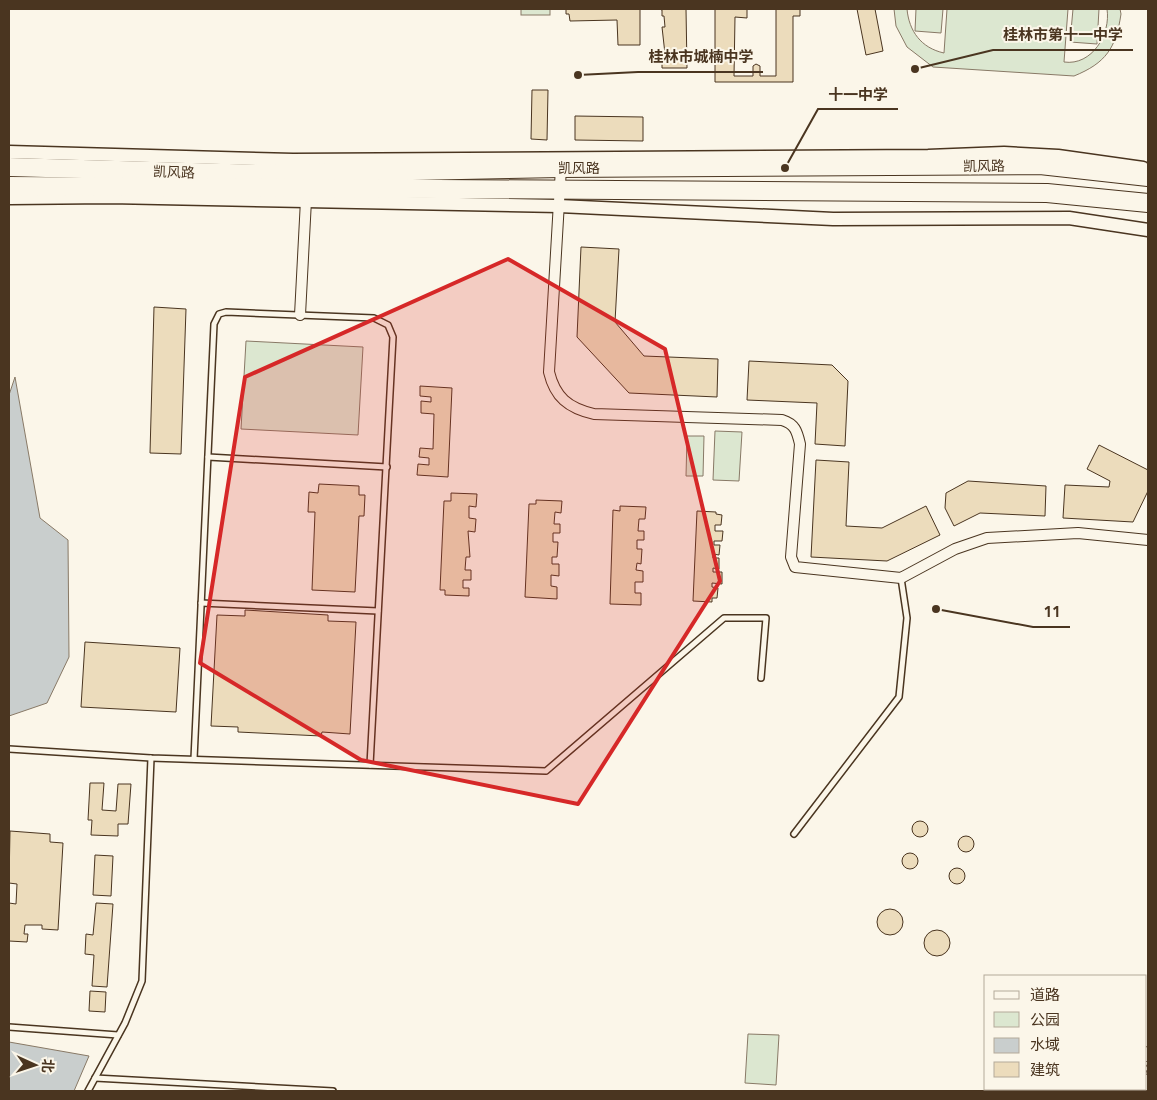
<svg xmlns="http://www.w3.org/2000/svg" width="1157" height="1100" font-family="'Titillium Web','Noto Sans SC',sans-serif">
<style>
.green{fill:#dce7d0;stroke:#887966}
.water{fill:#c9cecd;stroke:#887966}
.building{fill:#ecdcbc;stroke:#4a3520}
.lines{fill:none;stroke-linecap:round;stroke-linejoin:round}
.service-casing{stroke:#4a3520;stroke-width:8}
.minor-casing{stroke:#4a3520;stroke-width:12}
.tertiary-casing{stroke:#4a3520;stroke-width:15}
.trunk-casing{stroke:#4a3520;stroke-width:20}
.service{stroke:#fbf6e9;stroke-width:5}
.minor{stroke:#fbf6e9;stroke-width:10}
.tertiary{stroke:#fbf6e9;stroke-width:12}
.trunk{stroke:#fbf6e9;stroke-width:18}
.rail-casing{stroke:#4a3520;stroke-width:5}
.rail{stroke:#fbf6e9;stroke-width:3;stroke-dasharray:9;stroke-linecap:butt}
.fence{stroke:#4a3520;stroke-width:1;stroke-dasharray:6 2.5;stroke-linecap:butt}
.marked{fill:#d62828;fill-opacity:0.2;stroke:#d62828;stroke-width:4;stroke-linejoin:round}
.labels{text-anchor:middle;stroke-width:4;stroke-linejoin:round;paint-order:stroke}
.street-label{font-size:14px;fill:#4a3520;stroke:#fbf6e9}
.leader{fill:none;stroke:#4a3520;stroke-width:2}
.callout-dot{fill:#4a3520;stroke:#fbf6e9;stroke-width:2}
.callout-label{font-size:15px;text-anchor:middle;font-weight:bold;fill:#4a3520;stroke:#fbf6e9;stroke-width:4;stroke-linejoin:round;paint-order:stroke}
</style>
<rect width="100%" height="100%" fill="#fbf6e9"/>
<g class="green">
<rect x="521" y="9" width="29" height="6"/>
<path d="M894 9H907C909 31 921 48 944 53L947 9H1068L1064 62C1092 66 1111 34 1107 9H1120L1121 14C1116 48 1106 63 1074 76L933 67 907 47 896 26Z"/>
<polygon points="916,9 943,9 941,33 915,31"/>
<polygon points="1073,9 1099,9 1097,44 1070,42"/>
<polygon points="246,341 363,347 358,435 241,429"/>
<polygon points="715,431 742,432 739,481 713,480"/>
<polygon points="687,436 704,436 703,476 686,476"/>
<polygon points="748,1034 779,1035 776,1085 745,1083"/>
</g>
<g class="water">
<polygon points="15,377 40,518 68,540 69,657 47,703 9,716 9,395"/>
<polygon points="9,1042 89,1056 74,1091 9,1091"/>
</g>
<g class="building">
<polygon points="566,9 640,9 640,45 618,45 617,20 570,21 569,14 566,14"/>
<polygon points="659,9 686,9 687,68 662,68 662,54 665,54 662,27 665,27 664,16 662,16 662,10"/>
<polygon points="715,9 747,9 747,18 735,17 734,76 753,76 753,66 756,64 760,66 760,76 776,76 776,9 800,9 800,16 793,16 793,82 715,82"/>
<polygon points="857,9 875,9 883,51 866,55"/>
<polygon points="532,90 548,90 547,140 531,139"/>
<polygon points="575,116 643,117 643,141 575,140"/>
<polygon points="581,247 619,249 615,322 644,356 718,359 717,397 629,393 577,337"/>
<polygon points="154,307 186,309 181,454 150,453"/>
<polygon points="749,361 832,365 848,381 845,446 815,444 817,403 747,400"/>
<polygon points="420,386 452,388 448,477 417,475 418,464 429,465 429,458 419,457 420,448 433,449 434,414 421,413 421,401 431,402 431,397 420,396"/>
<polygon points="1099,445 1148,470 1148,491 1133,522 1063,518 1065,485 1109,487 1110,481 1087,469"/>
<polygon points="816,460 849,462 846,526 882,528 926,506 940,535 887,561 811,557"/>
<polygon points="968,481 1046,486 1045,516 980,513 954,526 945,508 946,493"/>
<polygon points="319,484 359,486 359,495 365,495 364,516 359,516 355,592 312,590 315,512 308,512 309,492 318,493"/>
<polygon points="451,493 477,494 476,507 469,506 469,518 476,519 475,532 468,531 470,557 466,557 465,570 471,570 471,580 463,580 463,588 469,588 469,596 445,595 445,590 440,590 444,501 451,501"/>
<polygon points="536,500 562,501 561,513 555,512 554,524 560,524 560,533 553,533 553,542 558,542 557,557 552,557 552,564 559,564 559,576 551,575 551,586 557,587 557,599 525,597 529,504 536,504"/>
<polygon points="620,506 646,507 645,519 639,519 638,531 644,531 644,540 637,540 637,549 642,549 641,564 637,563 636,570 643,571 643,582 635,582 635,593 641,593 641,605 610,604 613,510 620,511"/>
<polygon points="697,511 716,512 716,514 722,515 721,525 715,525 715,531 723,531 722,541 714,541 714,545 720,545 719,555 713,554 713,558 719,558 719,569 713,568 713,572 722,572 722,584 712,583 712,587 718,588 717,598 712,598 712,602 693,601"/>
<polygon points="245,610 328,615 328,621 356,622 350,734 322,732 321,736 238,732 238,727 211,726 217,615 245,616"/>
<polygon points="85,642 180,648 176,712 81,707"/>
<polygon points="90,783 104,783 102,810 116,811 118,784 131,784 128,824 118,824 118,836 91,835 92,820 88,820"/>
<circle cx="920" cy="829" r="8"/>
<polygon points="10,831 50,834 50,842 63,843 58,930 42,929 42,925 25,925 24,934 28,934 27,942 9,941 9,903 16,904 17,884 9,883"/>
<circle cx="966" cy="844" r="8"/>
<circle cx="910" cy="861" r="8"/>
<polygon points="95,855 113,856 111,896 93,895"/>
<circle cx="957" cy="876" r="8"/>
<polygon points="96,903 113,904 107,987 92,986 94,955 85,954 86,934 93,935"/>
<circle cx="890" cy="922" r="13"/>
<circle cx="937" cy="943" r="13"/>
<polygon points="90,991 106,992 105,1012 89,1011"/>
</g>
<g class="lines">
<defs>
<g id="service">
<polyline points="208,457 387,467"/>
<polyline points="201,603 378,611"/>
<polyline points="9,749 151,758 546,771 724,618 766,618 761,678"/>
<polyline points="194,759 214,324 219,314 226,312 374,318 388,325 393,337 370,765"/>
<polyline points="794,834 899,697 907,618 901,578"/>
<polyline points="9,1027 118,1035"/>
<polyline points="95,1078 333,1091"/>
<polyline points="88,1091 125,1023 142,981 151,758"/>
</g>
<g id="minor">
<path d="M561 168 549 372C555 397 568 408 594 414L782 420C795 424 797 431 800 444L791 557 795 567 901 578 955 549 987 538 1078 533 1148 540"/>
<polyline points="300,315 306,200"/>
<polyline points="1146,1056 1148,1052"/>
<polyline points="1118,1091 1120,1089"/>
</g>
<g id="tertiary">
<polyline points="9,152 293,160 928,156 1004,153 1058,156 1143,168"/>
<polyline points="9,198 110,197 559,206 833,219 1069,218 1148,230"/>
</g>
<g id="trunk">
<polyline points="9,167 266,174 561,168 1040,165 1148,177"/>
<polyline points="9,186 1047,193 1148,203"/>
</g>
</defs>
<use href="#service" class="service-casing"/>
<use href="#minor" class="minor-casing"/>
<use href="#tertiary" class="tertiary-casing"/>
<use href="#trunk" class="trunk-casing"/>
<use href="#service" class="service"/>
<use href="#minor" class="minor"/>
<use href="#tertiary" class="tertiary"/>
<use href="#trunk" class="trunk"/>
<defs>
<g id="rail">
<polyline points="1146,1070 1148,1067"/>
<polyline points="1129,1091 1131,1089"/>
</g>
</defs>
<use href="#rail" class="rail-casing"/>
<use href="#rail" class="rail"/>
<g class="fence">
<polyline points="1146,1075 1148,1072"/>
<polyline points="1133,1091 1135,1089"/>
</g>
</g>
<path class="marked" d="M508 259 665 349 720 581 578 804 361 760 200 663 245 377Z"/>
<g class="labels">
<g class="street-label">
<text transform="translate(984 166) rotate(-1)" y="5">凯风路</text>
<text x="579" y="173">凯风路</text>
<text transform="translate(174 172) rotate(2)" y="5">凯风路</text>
</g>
</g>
<path class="leader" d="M915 69L993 50H1133M578 75L638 72H763M785 168L818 109H898M936 609L1033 627H1070"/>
<g class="callout-dot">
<circle cx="915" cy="69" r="5"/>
<circle cx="578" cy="75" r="5"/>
<circle cx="785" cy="168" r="5"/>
<circle cx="936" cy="609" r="5"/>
</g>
<g class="callout-label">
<text x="1063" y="40">桂林市第十一中学</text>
<text x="701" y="62">桂林市城楠中学</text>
<text x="858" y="100">十一中学</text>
<text x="1052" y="617">11</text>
</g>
<rect width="1157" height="1100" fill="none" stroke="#4a3520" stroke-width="20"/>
<rect x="984" y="975" width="162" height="115" fill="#fbf6e9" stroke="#b4a999"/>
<rect x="994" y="991" width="25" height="8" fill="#fbf6e9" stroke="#b4a999"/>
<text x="1030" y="1000" font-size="15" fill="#4a3520">道路</text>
<rect x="994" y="1012" width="25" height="15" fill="#dce7d0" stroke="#b4a999"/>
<text x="1030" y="1025" font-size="15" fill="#4a3520">公园</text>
<rect x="994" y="1038" width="25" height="15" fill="#c9cecd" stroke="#b4a999"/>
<text x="1030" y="1050" font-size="15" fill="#4a3520">水域</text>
<rect x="994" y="1062" width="25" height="15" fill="#ecdcbc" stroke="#b4a999"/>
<text x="1030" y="1075" font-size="15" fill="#4a3520">建筑</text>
<g transform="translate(35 1065) rotate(93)" stroke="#fbf6e9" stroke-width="4" paint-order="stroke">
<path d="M0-4L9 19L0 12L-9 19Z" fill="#4a3520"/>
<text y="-8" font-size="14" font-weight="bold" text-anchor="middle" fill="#4a3520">北</text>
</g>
</svg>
